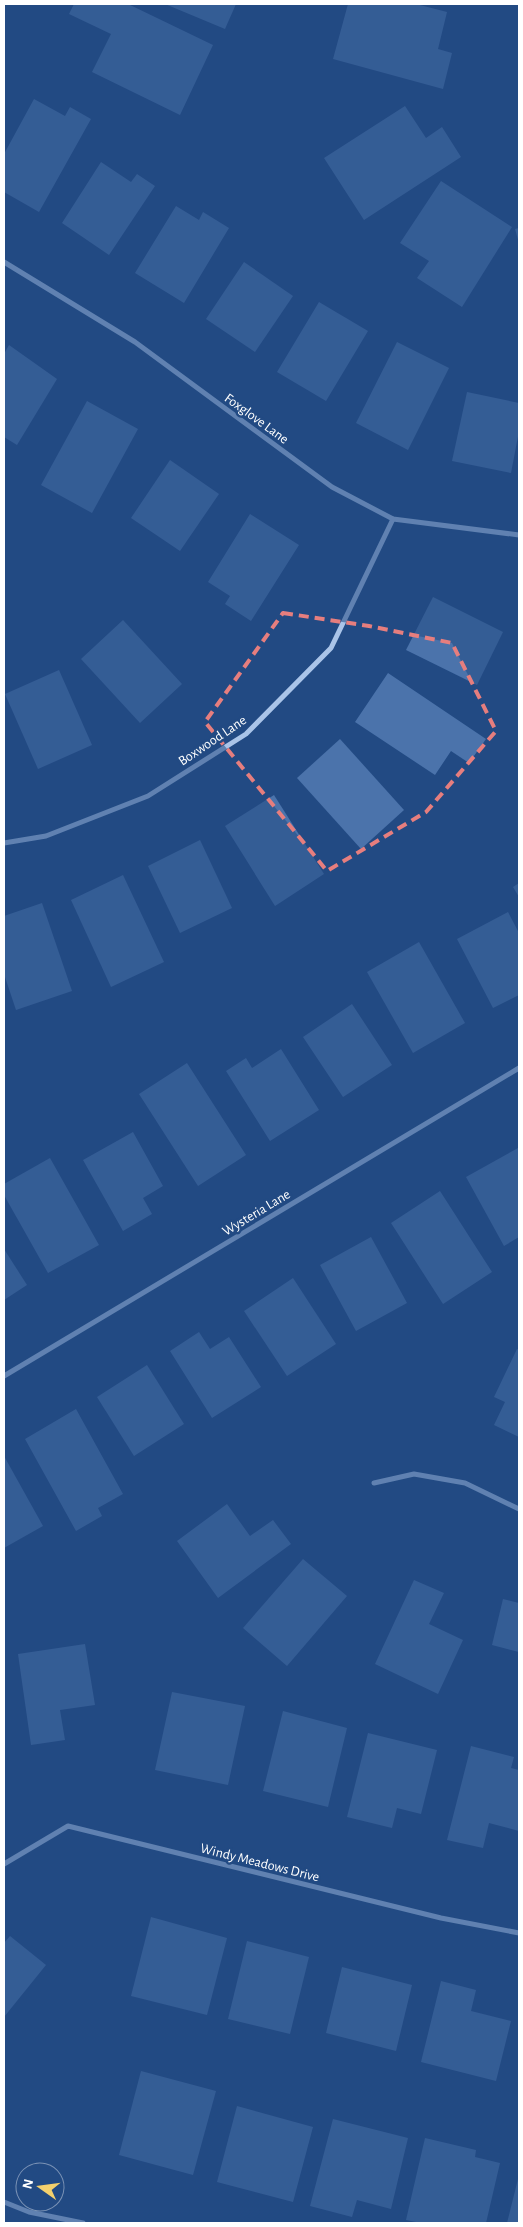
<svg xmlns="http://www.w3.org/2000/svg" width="523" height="2227" font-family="'Alegreya Sans',sans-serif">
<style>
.building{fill:#4b73ab}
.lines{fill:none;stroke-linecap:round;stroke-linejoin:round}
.minor{stroke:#aac4e8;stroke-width:5}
.marked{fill:none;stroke:#e67e7e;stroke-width:4;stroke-dasharray:10 6;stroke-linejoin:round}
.labels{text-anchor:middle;stroke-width:5;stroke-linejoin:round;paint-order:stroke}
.street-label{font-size:14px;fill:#fff;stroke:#224a83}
</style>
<rect width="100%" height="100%" fill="#224a83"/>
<g class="building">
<polygon points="74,4 128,4 213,45 180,115 92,72 111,34 69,14"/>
<polygon points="165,4 236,4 225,29"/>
<polygon points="348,4 416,4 447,12 438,49 452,53 443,89 333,59"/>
<polygon points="34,99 65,116 70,107 91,119 39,212 4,192 4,154"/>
<polygon points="405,106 426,138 442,127 461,157 364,220 324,158"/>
<polygon points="101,162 131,182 137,174 155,186 109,255 62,223"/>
<polygon points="441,181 512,227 462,307 417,278 429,261 400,243"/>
<polygon points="176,206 199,220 203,212 229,228 184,303 135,273"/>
<polygon points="519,228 519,243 515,229"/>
<polygon points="244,262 293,296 255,352 206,319"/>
<polygon points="319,302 368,331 326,401 277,372"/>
<polygon points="397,342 449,368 408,450 356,423"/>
<polygon points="9,345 57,379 17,445 4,437 4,354"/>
<polygon points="467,392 519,403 519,431 511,473 452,461"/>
<polygon points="87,401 138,429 92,513 41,485"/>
<polygon points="170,460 219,494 180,551 131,518"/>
<polygon points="250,514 299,545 251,621 225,604 230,596 208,582"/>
<polygon points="433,597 503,632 477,685 406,650"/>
<polygon points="123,620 182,684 140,723 81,659"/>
<polygon points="59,670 92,745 38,769 5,694"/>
<polygon points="388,673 486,739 469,763 451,751 435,775 355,722"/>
<polygon points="340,739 404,810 361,849 297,778"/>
<polygon points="274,795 324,874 275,906 225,826"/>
<polygon points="200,840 232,908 180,933 148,866"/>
<polygon points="123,875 164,962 111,987 71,900"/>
<polygon points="519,883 519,897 513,887"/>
<polygon points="42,903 72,991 16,1010 4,974 4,916"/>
<polygon points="508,912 519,933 519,995 493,1008 457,939"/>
<polygon points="419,942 465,1023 413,1053 367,972"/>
<polygon points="352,1004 392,1065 343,1097 303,1037"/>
<polygon points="281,1049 319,1110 270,1141 226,1071 246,1058 252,1068"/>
<polygon points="187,1063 246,1155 198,1186 139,1094"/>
<polygon points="133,1132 163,1186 143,1198 152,1214 123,1231 83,1160"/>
<polygon points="518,1148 519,1151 519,1237 504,1246 466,1177"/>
<polygon points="50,1158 99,1245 48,1273 4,1195 4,1184"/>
<polygon points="440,1191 492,1272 443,1304 391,1223"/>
<polygon points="371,1237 407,1303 356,1331 320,1265"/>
<polygon points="4,1249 27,1285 4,1300"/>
<polygon points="293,1278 336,1344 287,1376 244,1311"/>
<polygon points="199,1332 210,1349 229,1337 261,1387 212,1418 170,1351"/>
<polygon points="517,1349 519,1350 519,1437 494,1425 505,1402 494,1397"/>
<polygon points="147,1365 184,1424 134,1456 97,1397"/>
<polygon points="76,1409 123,1494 98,1508 102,1516 76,1531 25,1439"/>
<polygon points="4,1456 43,1526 4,1548"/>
<polygon points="227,1504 250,1536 273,1520 291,1544 218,1598 177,1541"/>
<polygon points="303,1559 347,1596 287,1666 243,1628"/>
<polygon points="414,1580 444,1593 429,1624 463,1640 438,1694 375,1664"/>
<polygon points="503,1599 519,1603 519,1652 492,1645"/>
<polygon points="85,1644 95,1705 60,1710 65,1740 31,1745 18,1654"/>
<polygon points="172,1692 245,1706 228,1785 155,1770"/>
<polygon points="283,1711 347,1728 328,1807 263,1791"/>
<polygon points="368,1733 437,1750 421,1814 397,1808 392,1828 347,1817"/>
<polygon points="471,1746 514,1757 511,1768 519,1770 519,1831 489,1823 483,1848 447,1840"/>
<polygon points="151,1917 227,1938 207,2015 131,1996"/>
<polygon points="10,1936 46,1965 4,2017 4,1943"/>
<polygon points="247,1941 309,1957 290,2034 228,2019"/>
<polygon points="342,1967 412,1985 396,2051 326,2033"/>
<polygon points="441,1981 476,1990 471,2011 511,2021 496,2081 421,2062"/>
<polygon points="141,2071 216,2091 193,2175 119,2155"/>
<polygon points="237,2106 313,2127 293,2202 217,2182"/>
<polygon points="333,2119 408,2138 391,2209 357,2200 352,2217 310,2206"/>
<polygon points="425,2138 476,2150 475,2157 500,2163 486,2223 421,2223 406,2220"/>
<polygon points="519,2175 519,2223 507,2223"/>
</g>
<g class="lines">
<g class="minor">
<polyline points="4,262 135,342 332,487 393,519 519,535"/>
<polyline points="4,843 46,836 148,796 246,734 331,648 393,519"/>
<polyline points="4,1376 519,1068"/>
<polyline points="374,1483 414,1474 465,1483 519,1509"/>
<polyline points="4,1864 68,1826 441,1918 519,1933"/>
<polyline points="4,2202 29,2212 83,2223"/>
</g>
</g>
<path d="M0 0H523V2227H0ZM283 613 369 626 452 643 496 731 426 812 327 871 205 722Z" fill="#224a83" fill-opacity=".55" fill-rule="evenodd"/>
<path class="marked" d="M283 613 369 626 452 643 496 731 426 812 327 871 205 722Z"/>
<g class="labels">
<g class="street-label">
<text transform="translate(257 418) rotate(36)" y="5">Foxglove Lane</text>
<text transform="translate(212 740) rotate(-34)" y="5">Boxwood Lane</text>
<text transform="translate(256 1212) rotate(-31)" y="5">Wysteria Lane</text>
<text transform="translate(260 1862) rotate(14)" y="5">Windy Meadows Drive</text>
</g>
</g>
<rect width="523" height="2227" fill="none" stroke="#ffffff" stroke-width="10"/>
<g transform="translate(40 2187) rotate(284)"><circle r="24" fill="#224a83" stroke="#7a92b5"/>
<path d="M0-4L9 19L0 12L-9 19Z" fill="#f3d06d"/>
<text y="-8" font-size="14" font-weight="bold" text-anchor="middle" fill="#ffffff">N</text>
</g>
</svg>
